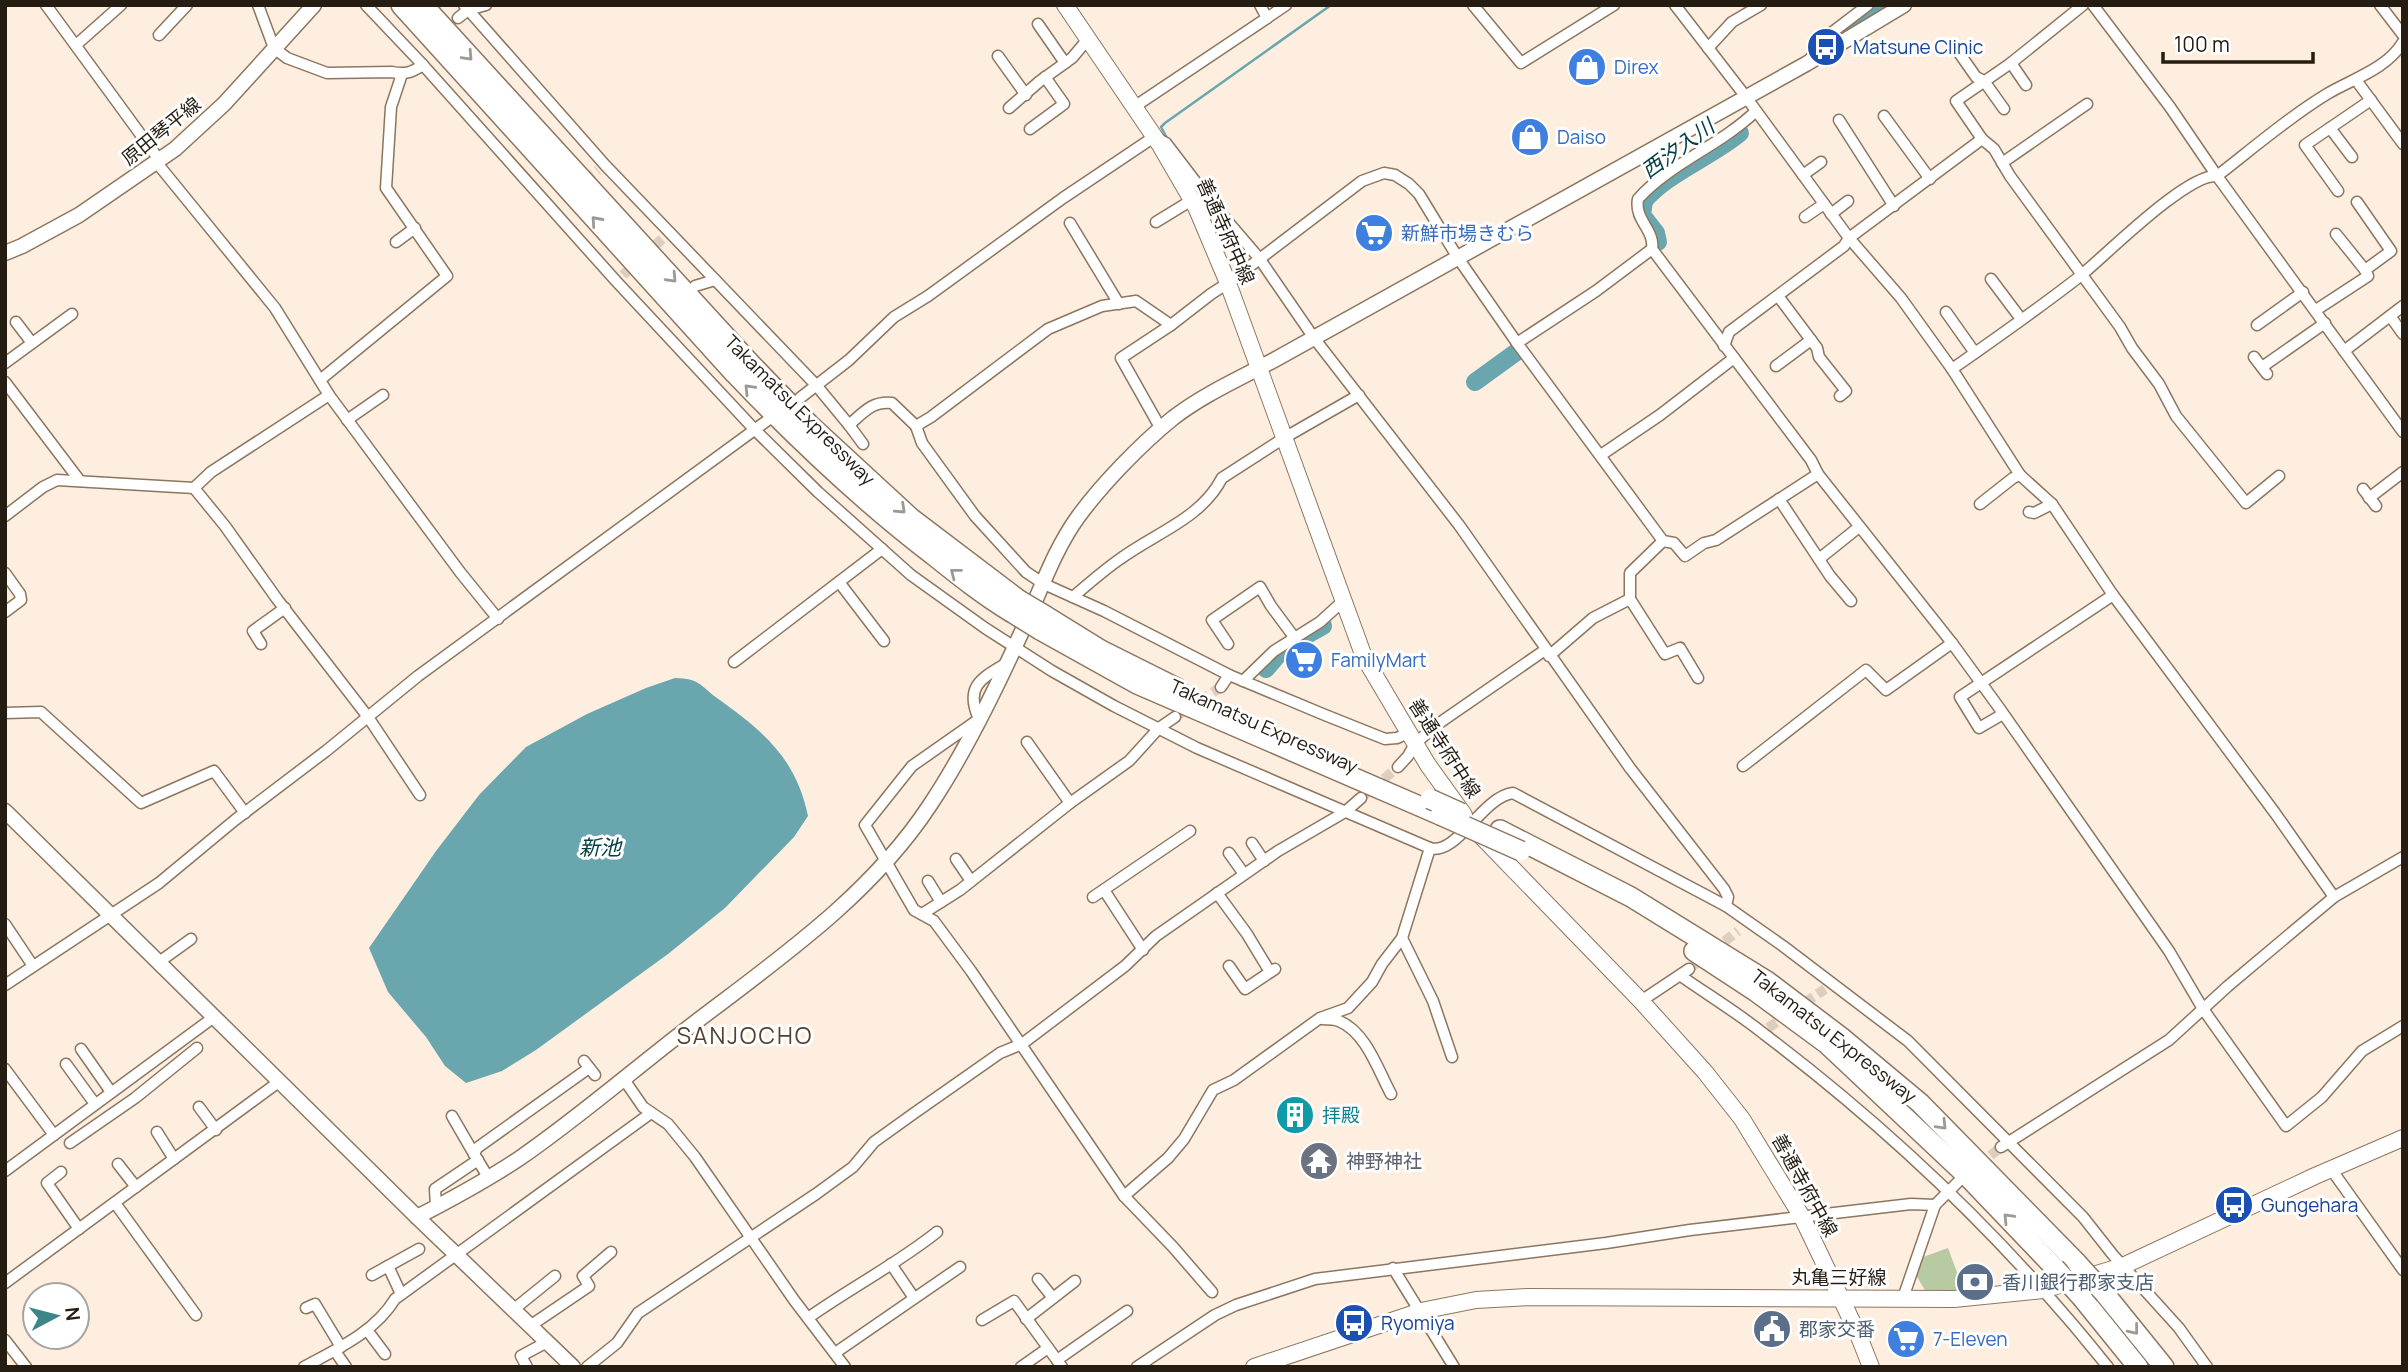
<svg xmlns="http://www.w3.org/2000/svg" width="2408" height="1372" font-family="Manrope,'Noto Sans JP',sans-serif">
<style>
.green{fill:#b7caa1}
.water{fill:#6aa6ad}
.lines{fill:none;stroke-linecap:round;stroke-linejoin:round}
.stream{stroke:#6aa6ad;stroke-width:2.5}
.river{stroke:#6aa6ad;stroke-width:18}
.street-tunnel{stroke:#ddcec0;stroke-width:10;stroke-dasharray:10 5;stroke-linecap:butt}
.street-casing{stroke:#8c765f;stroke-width:13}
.secondary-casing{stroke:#8c765f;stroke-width:17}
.primary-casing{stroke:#8c765f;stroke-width:18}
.highway-casing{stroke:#8c765f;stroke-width:22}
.street{stroke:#fff;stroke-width:10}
.secondary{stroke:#fff;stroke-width:14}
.primary{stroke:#fff;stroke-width:16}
.highway{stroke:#fff;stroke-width:19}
.highway-bridge-casing{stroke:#8c765f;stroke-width:22;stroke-linecap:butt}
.highway-bridge{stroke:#fff;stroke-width:19}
.oneway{stroke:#9d9994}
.labels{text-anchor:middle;stroke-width:6;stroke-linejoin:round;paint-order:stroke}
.transit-label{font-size:19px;fill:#164399;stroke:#fff;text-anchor:start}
.shop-label{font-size:19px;fill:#366cbe;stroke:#fff;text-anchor:start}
.street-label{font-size:19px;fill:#251c12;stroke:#fff}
.culture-label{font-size:19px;fill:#0d838f;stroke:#fff;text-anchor:start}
.worship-label{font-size:19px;fill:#5b616d;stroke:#fff;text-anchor:start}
.service-label{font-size:19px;fill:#4e5e75;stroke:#fff;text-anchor:start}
.water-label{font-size:21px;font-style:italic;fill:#054046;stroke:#fff}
.quarter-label{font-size:23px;letter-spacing:2px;fill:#55412b;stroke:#fff}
</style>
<rect width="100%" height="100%" fill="#fdeedf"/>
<polygon class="green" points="1948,1248 1958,1275 1961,1292 1926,1292 1916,1275 1923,1257"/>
<path class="water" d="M675 678C700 679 698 684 717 698 763 731 796 758 808 816L794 837 725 908 668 954 536 1050 502 1071 466 1083 445 1066 426 1037 388 992 369 948 436 851 479 795 526 747 587 714 646 688Z"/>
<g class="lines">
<polyline class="stream" points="1168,140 1161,127 1165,123 1331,5"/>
<g class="river">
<polyline points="1839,32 1881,5"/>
<path d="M1658 242 1656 233 1642 215 1644 201C1666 174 1713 156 1740 133"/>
<polyline points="1475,382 1515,353"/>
<polyline points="1266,669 1284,648 1323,626"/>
</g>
<g class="street-tunnel">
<polyline points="562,199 598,170"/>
<polyline points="623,275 662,239"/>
<polyline points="1175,717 1221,687"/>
<polyline points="1361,798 1398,767"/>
<polyline points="1689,969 1738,931"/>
<polyline points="1768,1028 1825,989"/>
<polyline points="1979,1165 2001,1147"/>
</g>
<defs>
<g id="street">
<polyline points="46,5 160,161"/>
<path d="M258 5 274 48 287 58 327 73 392 72C406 75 412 72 423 65"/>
<path d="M366 5 423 65 616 281 755 430 818 492 911 575 985 628 1052 671 1114 706 1197 748 1430 848C1457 856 1482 797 1513 793L1726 906 1783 946 1908 1041 2083 1217 2113 1255 2179 1328 2207 1367"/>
<path d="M464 5 605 165 816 385 849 425C864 412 872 401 892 403L916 426"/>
<polyline points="1473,5 1521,63 1614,5"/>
<polyline points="1675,5 1746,97 1849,238 1901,298 1952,369 2020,475 2052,504 2113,595 2275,813 2334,897"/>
<polyline points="2083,5 2011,63 1956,101 1982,139 1994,149 2010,176 2120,327 2132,348 2159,384 2176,416 2246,503 2279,476"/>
<polyline points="2093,5 2170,107 2217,176 2403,432"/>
<polyline points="2380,5 2403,35"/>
<polyline points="458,18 468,10 486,5"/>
<polyline points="1267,18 1286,5"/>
<polyline points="1038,24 1065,63"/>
<polyline points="159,35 187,5"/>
<polyline points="76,45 121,5"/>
<polyline points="1955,47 1976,77 1984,81 2004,109"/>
<polyline points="1708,48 1732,22 1761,5"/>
<polyline points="998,56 1026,95"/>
<polyline points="1810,59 1826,37 1868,5"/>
<polyline points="2011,63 2026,85"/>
<polyline points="2356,80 2403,144"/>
<polyline points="1134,107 1267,18 1260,5"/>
<polyline points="1009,108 1040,81 1072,58 1088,39"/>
<path d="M1756 111C1721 145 1669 164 1638 199 1634 220 1655 230 1652 249L1811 460 1818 474 1952 643 2000 709 2169 951 2203 1009 2286 1126 2322 1097 2362 1051 2403 1026"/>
<polyline points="1884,116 1930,179"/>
<polyline points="1839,120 1894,206"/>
<polyline points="2330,128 2352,157"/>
<polyline points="1030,129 1064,104 1045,77"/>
<polyline points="157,163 275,308 329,395 460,572 498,619"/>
<polyline points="2002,163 2087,104"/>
<polyline points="1803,175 1821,162"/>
<polyline points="2338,191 2305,145 2371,100"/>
<polyline points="1831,214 1848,201"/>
<polyline points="1805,217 1824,204"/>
<polyline points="1156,222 1192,200"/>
<polyline points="1070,223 1119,304"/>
<polyline points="2336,234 2365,270"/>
<polyline points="396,242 415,228"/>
<polyline points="1991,279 2021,319"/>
<polyline points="695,286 715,280"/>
<polyline points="1778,296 1817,348 1819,357 1846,391 1840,396"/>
<polyline points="2316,310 2368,276 2365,270 2391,251 2357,202"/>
<polyline points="1946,312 1975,353"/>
<polyline points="2390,316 2403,334"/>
<polyline points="16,322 32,343"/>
<polyline points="2257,325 2303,292"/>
<polyline points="1517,343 1596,291 1652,249"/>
<polyline points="1724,346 1729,332 1844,246 1849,238 1982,139"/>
<polyline points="2344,351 2403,306"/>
<polyline points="2254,357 2267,374"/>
<polyline points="5,363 72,314"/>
<polyline points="1776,366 1811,340"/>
<polyline points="2262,367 2325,323"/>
<path d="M1952 369C1995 339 2038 309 2079 277 2105 256 2187 173 2217 176 2252 149 2289 117 2327 94 2352 79 2387 69 2403 42"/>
<polyline points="320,380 447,276 386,188 391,107 402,74"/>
<polyline points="5,382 80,481"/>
<polyline points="800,398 849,360 894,317 928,296 1063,198 1154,137 1166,143 1211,202 1259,258 1314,338 1459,525 1630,768 1724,889 1728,897 1726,906"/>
<polyline points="347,420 383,395"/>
<polyline points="849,425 863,444"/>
<polyline points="1161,429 1121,358 1171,325"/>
<polyline points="1601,455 1660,415 1734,358"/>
<polyline points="194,488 225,526 277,599 368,717 420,795"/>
<polyline points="2363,489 2376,506"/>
<polyline points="2369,498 2403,472"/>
<polyline points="1779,499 1830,576 1851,601"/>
<polyline points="1980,504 2013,478 2020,475"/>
<polyline points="2029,512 2034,513 2052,504"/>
<polyline points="5,516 43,487 57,480 194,488 211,472 329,395"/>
<polyline points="1819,559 1859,527"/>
<polyline points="5,573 20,594 21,600 5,612"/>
<polyline points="839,582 884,641"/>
<path d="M1073 597C1088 584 1104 570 1120 559 1155 533 1201 519 1222 478L1284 438 1359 395"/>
<polyline points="1630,599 1665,654 1680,648 1698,678"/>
<polyline points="261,644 253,631 285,608"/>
<polyline points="1228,644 1212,620 1260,587 1271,606 1294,637"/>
<polyline points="1549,656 1593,618 1630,599 1630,573 1663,541"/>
<polyline points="734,662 882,549"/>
<path d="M1007 663C982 678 964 686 979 719L912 766 865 825 914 910 934 921 971 971 1124 1196 1173 1247 1212 1292"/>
<polyline points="1243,681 1274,651 1320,622 1342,602"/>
<polyline points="1221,687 1229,675"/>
<polyline points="5,713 41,712 141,803 214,771 245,813"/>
<polyline points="2003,714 1979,728 1960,697 2113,595"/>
<polyline points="1408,733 1397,738 1385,739 1325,715 1229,675 1104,611 1044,584 1026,572 975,516 922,443 916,426 931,417 1048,329 1102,306 1136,301 1171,325 1211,294 1228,283 1362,181 1384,173 1395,175 1409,184 1419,194 1458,258 1517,343 1663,541 1674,543 1685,556 1704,543 1716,540 1818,474"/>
<polyline points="1027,742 1070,803"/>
<polyline points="1743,766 1866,670 1886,690 1952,643"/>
<polyline points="1398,767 1408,756 1415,744 1435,726 1545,650"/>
<polyline points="1252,843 1264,861"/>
<polyline points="1229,853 1244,874"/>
<polyline points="956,859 971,881"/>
<polyline points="928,881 941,902"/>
<polyline points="1104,890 1143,950"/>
<polyline points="1217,893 1247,934 1270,972"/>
<polyline points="1093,897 1190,831"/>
<polyline points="922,914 960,890 1070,803 1129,761 1159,728 1175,717"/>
<polyline points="5,924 33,966"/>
<polyline points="1402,938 1433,1001 1452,1057"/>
<polyline points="159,962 191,939"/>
<polyline points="1229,966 1245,989 1275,969"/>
<path d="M1681 976C1708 995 1738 1013 1764 1034 1891 1130 2008 1242 2108 1367"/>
<polyline points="5,985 159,883 235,820 326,751 418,676 768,420"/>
<polyline points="1641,1001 1689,969"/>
<path d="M1322 1019C1328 1019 1334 1019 1339 1021 1366 1032 1378 1070 1391 1094"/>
<polyline points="81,1049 111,1092"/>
<polyline points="584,1061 595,1075"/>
<polyline points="66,1064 95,1104"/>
<polyline points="5,1069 54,1135"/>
<polyline points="623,1078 643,1107 668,1124 695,1157 794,1300 845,1367"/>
<polyline points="199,1107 216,1130"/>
<polyline points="452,1116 474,1154"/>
<polyline points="157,1132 174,1159"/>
<polyline points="70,1143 135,1098 197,1048"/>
<polyline points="2001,1147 2169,1040 2228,986 2334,897 2403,857"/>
<polyline points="118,1164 136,1187"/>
<polyline points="2331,1169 2403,1270"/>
<polyline points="5,1171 214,1017"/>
<polyline points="61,1172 47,1183 79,1229"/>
<polyline points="488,1177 474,1154 477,1148 589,1068"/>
<polyline points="1124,1196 1168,1158 1184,1139 1213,1090 1234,1080 1320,1018 1348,1008 1372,982 1382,964 1402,938 1430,848"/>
<polyline points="115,1203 196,1315"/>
<polyline points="436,1207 435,1189 478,1160"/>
<polyline points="891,1264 914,1298"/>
<polyline points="388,1266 401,1294"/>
<polyline points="1393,1268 1454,1367"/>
<polyline points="372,1275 419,1249"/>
<polyline points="1038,1279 1053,1298"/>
<polyline points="5,1283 280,1081"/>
<polyline points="1903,1298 1935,1205 1958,1182"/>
<polyline points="306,1308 315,1304 341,1347"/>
<polyline points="513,1310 555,1276"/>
<path d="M808 1318C850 1288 897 1264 937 1232"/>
<polyline points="1026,1319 1075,1281"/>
<polyline points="982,1320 1014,1301 1062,1367"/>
<polyline points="530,1326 589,1286 583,1276 611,1252"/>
<polyline points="367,1330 385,1354"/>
<polyline points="5,1340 26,1367"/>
<polyline points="335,1351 346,1367"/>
<polyline points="835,1353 960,1267"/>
<polyline points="1057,1360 1127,1311"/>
<path d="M304 1367C337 1349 375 1332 395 1299L651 1113"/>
<polyline points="527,1367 521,1356 547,1342"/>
<polyline points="587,1367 617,1343 638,1313 816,1194 853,1167 874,1142 913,1114 1000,1053 1022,1044 1125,966 1156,936 1278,851 1345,812 1361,798"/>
<polyline points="1021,1367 1048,1348"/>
<polyline points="1137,1367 1215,1315 1236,1305 1315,1279 1606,1243 1690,1230 1911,1204 1935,1205"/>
</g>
<g id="secondary">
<polyline points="5,253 22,246 79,215 175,149 224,104 314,5"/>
<polyline points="5,811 417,1217 573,1367"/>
<path d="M417 1217C452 1199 487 1180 520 1158 578 1118 632 1071 688 1028 774 962 869 898 930 805 966 751 996 689 1023 629 1040 592 1054 550 1078 517 1102 484 1141 444 1173 418 1204 394 1241 378 1276 359L1806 64 1904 5"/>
</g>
<g id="primary">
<polyline points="1065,5 1160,145 1196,207 1228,283 1364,657 1428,765 1464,815"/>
<polyline points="1480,835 1641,1001 1705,1072 1742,1119 1802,1217 1858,1334 1871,1367"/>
<polyline points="1254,1367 1421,1311 1476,1300 1528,1297 1954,1299 2043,1290 2123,1266 2315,1176 2403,1138"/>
</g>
<g id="highway">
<path d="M401 5 735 374C797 439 861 500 933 555 958 575 983 595 1011 612"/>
<polyline points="423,5 750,363 809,424 911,518 1019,600"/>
<polyline points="1046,616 1101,650 1177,688"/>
<polyline points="1040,630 1137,684 1440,815"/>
<polyline points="1500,830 1631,897 1767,981 1841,1037 1920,1103 2077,1263"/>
<polyline points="1694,951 1755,991 1827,1044 1965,1174 2055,1268"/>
<polyline points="2105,1294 2164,1367"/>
<polyline points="2083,1299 2138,1367"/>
</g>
</defs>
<use href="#street" class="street-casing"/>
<use href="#secondary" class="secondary-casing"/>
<use href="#primary" class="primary-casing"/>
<use href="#highway" class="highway-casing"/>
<use href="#street" class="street"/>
<use href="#secondary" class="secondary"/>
<use href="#primary" class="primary"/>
<use href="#highway" class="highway"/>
<defs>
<g id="highway-bridge">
<polyline points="1019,600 1046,616"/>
<polyline points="1011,612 1040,630"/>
<polyline points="1430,799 1461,813"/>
<polyline points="1440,815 1521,851"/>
<polyline points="2077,1263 2105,1294"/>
<polyline points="2055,1268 2083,1299"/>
</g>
</defs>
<use href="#highway-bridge" class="highway-bridge-casing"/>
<use href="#highway-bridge" class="highway-bridge"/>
</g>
<defs><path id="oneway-chevron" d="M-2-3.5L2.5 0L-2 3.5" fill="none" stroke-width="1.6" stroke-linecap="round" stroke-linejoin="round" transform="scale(1.75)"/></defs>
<g class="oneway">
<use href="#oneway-chevron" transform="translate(468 56) rotate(47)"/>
<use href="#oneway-chevron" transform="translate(596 221) rotate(-132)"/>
<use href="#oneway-chevron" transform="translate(672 278) rotate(47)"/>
<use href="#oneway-chevron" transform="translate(749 389) rotate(-134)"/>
<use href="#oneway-chevron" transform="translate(901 509) rotate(43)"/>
<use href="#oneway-chevron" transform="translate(955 573) rotate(-142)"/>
<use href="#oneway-chevron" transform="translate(1942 1125) rotate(46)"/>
<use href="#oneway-chevron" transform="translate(2008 1218) rotate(-134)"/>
<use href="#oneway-chevron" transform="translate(2134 1330) rotate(51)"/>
</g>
<defs>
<symbol id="bus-disc" viewBox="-11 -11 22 22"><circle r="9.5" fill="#1a4fb4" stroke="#fff"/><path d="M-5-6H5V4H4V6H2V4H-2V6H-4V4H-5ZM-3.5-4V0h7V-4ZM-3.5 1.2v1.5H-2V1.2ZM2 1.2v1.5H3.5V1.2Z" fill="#fff"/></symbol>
<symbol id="shop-disc" viewBox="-11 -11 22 22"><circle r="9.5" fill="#3f7fe0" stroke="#fff"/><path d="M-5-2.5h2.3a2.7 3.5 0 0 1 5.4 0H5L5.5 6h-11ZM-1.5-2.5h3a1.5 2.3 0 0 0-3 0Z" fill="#fff"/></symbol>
<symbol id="supermarket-disc" viewBox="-11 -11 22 22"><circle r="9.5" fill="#3f7fe0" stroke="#fff"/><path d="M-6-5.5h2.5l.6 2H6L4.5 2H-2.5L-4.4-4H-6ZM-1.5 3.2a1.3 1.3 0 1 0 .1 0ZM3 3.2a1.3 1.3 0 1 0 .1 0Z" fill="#fff"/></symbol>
<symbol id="building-disc" viewBox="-11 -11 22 22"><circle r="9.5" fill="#0f9aa8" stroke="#fff"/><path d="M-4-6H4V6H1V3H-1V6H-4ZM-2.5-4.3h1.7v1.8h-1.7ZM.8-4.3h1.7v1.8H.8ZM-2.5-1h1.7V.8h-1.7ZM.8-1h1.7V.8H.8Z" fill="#fff"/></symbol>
<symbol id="temple-disc" viewBox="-11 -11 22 22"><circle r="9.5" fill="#6b7280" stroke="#fff"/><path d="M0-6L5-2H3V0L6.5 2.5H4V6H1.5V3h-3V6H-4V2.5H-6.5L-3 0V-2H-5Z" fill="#fff"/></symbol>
<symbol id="bank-disc" viewBox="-11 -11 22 22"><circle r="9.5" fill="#5c6f8a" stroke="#fff"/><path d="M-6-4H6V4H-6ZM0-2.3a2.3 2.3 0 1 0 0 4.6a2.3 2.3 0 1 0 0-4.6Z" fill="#fff"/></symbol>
<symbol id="civic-disc" viewBox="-11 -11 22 22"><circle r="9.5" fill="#5c6f8a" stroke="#fff"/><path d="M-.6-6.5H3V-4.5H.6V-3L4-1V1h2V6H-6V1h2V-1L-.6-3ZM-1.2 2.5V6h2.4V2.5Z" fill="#fff"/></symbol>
</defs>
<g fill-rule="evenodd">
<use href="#bus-disc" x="1804" y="25" width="44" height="44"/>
<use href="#shop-disc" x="1565" y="45" width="44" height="44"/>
<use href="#shop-disc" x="1508" y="115" width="44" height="44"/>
<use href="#supermarket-disc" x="1352" y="211" width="44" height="44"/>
<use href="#supermarket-disc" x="1282" y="638" width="44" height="44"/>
<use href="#building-disc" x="1273" y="1093" width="44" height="44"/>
<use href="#temple-disc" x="1297" y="1139" width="44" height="44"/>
<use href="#bus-disc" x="2212" y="1183" width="44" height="44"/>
<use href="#bank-disc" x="1953" y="1260" width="44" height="44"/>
<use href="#bus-disc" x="1332" y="1301" width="44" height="44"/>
<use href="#civic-disc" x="1750" y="1307" width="44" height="44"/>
<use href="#supermarket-disc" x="1884" y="1317" width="44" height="44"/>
</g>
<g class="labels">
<g class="transit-label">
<text x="1853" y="54">Matsune Clinic</text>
<text x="2261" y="1212">Gungehara</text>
<text x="1381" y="1330">Ryomiya</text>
</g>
<g class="shop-label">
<text x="1614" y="74">Direx</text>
<text x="1557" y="144">Daiso</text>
<text x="1401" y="240">新鮮市場きむら</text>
<text x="1331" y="667">FamilyMart</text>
<text x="1933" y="1346">7-Eleven</text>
</g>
<g class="street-label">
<text transform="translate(161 131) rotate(-39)" y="7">原田琴平線</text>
<text transform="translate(1226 231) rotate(66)" y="7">善通寺府中線</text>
<text transform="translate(800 410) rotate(45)" y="7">Takamatsu Expressway</text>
<text transform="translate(1264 726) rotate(24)" y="7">Takamatsu Expressway</text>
<text transform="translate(1445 748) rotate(57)" y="7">善通寺府中線</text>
<text transform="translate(1834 1036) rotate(38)" y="7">Takamatsu Expressway</text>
<text transform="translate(1805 1185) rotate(61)" y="7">善通寺府中線</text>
<text x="1839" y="1284">丸亀三好線</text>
</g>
<g class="culture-label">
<text x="1322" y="1122">拝殿</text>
</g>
<g class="worship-label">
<text x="1346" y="1168">神野神社</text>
</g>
<g class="service-label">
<text x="2002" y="1289">香川銀行郡家支店</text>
<text x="1799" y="1336">郡家交番</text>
</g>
<g class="water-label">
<text transform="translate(1678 149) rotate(-36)" y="7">西汐入川</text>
<text x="600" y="855">新池</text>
</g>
<g class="quarter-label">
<text x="745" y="1044">SANJOCHO</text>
</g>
</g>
<rect width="2408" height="1372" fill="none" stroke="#251c12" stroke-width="14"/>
<g transform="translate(56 1316) rotate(83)"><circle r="33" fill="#ffffff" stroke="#a8a4a0" stroke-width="2"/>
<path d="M0-5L12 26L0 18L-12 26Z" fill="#3d8586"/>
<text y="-10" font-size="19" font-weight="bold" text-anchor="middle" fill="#251c12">N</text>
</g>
<path d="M2163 52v10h150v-10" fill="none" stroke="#251c12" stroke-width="3.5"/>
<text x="2174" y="52" font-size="21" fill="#251c12" stroke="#ffffff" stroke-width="5" paint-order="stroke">100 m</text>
</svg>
